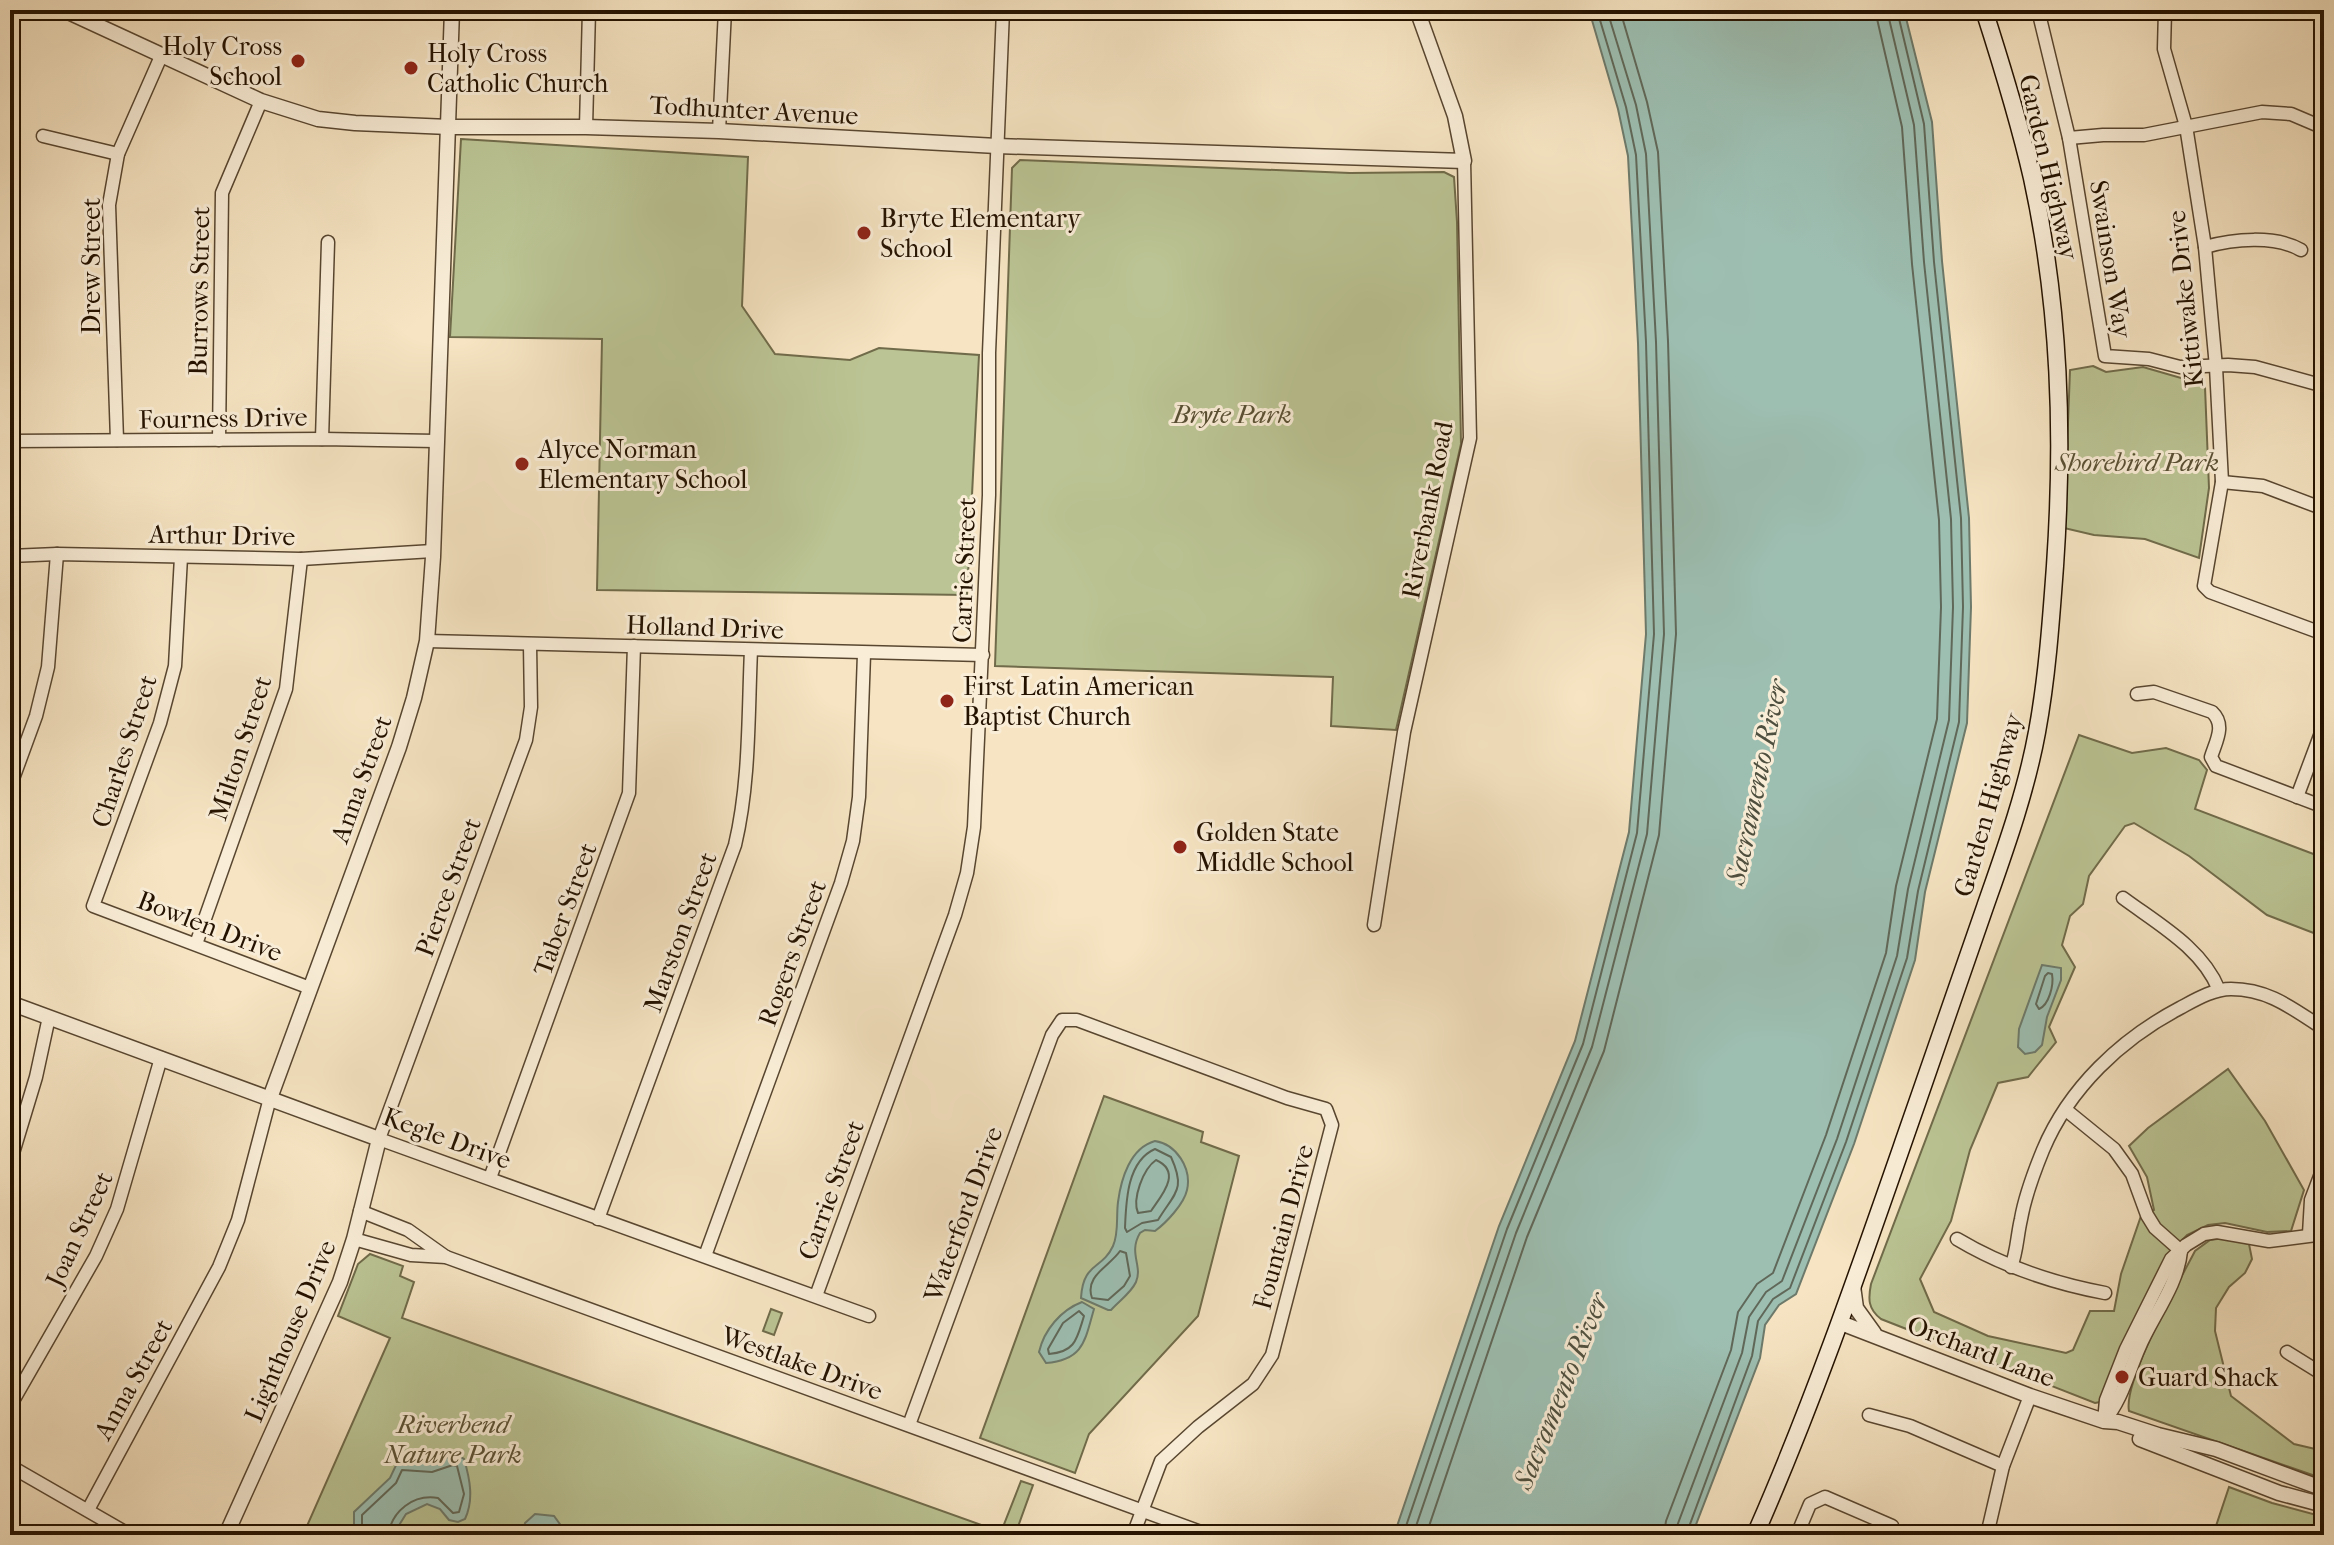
<svg xmlns="http://www.w3.org/2000/svg" width="2334" height="1545" font-family="'IM FELL French Canon',serif">
<style>
.green{fill:#bbc494;stroke:#706b4a;stroke-width:2}
.water{fill:#9dbfb2;stroke:#6d7a6b;stroke-width:2}
.lines{fill:none;stroke-linecap:round;stroke-linejoin:round}
.shore{stroke:#606859;stroke-width:2}
.minor-casing{stroke:#584630;stroke-width:15}
.tertiary-casing{stroke:#584630;stroke-width:17}
.secondary-casing{stroke:#241200;stroke-width:19}
.minor{stroke:#f9edd7;stroke-width:12}
.tertiary{stroke:#f9edd7;stroke-width:14}
.secondary{stroke:#f9edd7;stroke-width:16}
.poi-dot{fill:#8f2418;stroke:#f9edd7;stroke-width:3}
.labels{text-anchor:middle;stroke-width:6;stroke-linejoin:round;paint-order:stroke}
.poi-label{font-size:26px;fill:#241200;stroke:#f9edd7;text-anchor:start}
.street-label{font-size:26px;fill:#241200;stroke:#f9edd7}
.park-label{font-size:26px;font-style:italic;fill:#595034;stroke:#f9edd7}
.water-label{font-size:28px;font-style:italic;fill:#4e4f3e;stroke:#f9edd7}
</style>
<rect width="100%" height="100%" fill="#f6e4c2"/>
<filter id="stains"><feTurbulence type="fractalNoise" baseFrequency=".0025" numOctaves="4"/><feColorMatrix values="0 0 0 0 .2 0 0 0 0 .09 0 0 0 0 .02 0 0 0 .5 -.17"/></filter>
<radialGradient id="worn" r=".72"><stop offset=".6" stop-color="#630" stop-opacity="0"/><stop offset="1" stop-color="#630" stop-opacity=".3"/></radialGradient>
<g class="green">
<polygon points="461,139 748,157 742,306 775,354 850,360 879,348 979,355 967,595 597,590 602,339 450,337"/>
<polygon points="1020,160 1350,173 1444,172 1454,177 1457,222 1461,444 1396,730 1331,726 1333,677 995,666 1012,168"/>
<polygon points="2093,366 2106,372 2143,367 2181,378 2195,377 2202,380 2205,387 2209,488 2199,558 2145,539 2094,535 2064,528 2070,370"/>
<path d="M2079 735 2132 753 2166 748 2199 760 2207 770 2195 809 2324 858V937L2267 915 2189 856 2134 823 2125 826 2089 876 2083 904 2070 916 2062 945 2075 967 2049 1027 2056 1042 2028 1077 1998 1083 1970 1150 1951 1221 1920 1279 1934 1312 1988 1336 2066 1353 2073 1350 2090 1311H2114L2121 1274 2141 1216 2154 1210 2147 1177 2129 1146 2148 1128 2228 1069 2265 1121 2304 1190 2291 1231 2267 1232 2225 1223 2208 1225 2187 1235 2168 1255 2100 1402 2095 1403 1881 1319C1868 1309 1868 1299 1871 1284Z"/>
<polygon points="1104,1096 1203,1132 1201,1142 1239,1156 1198,1316 1089,1434 1075,1473 980,1438"/>
<path d="M2224 1238 2249 1244 2252 1259 2245 1273 2229 1287 2216 1308 2215 1331 2231 1396 2294 1444 2324 1451V1479L2129 1411C2123 1381 2179 1282 2195 1251L2210 1240Z"/>
<polygon points="370,1254 403,1266 400,1276 414,1282 402,1318 1001,1532 1021,1481 1033,1485 1015,1535 303,1535 390,1338 338,1316 358,1264"/>
<polygon points="771,1309 782,1313 774,1335 763,1331"/>
<polygon points="2229,1487 2272,1503 2324,1517 2324,1535 2213,1535"/>
</g>
<g class="water">
<polygon points="1589,10 1904,10 1932,122 1942,261 1969,518 1971,607 1967,723 1925,892 1915,960 1854,1144 1796,1294 1779,1305 1765,1325 1760,1358 1692,1535 1394,1535 1499,1226 1575,1041 1629,832 1646,634 1638,343 1628,156 1618,109"/>
<polygon points="2042,965 2061,968 2061,980 2047,1017 2042,1045 2035,1052 2025,1054 2018,1047 2019,1029"/>
<path d="M1155 1141C1176 1144 1192 1168 1187 1190 1184 1204 1166 1223 1155 1231L1145 1230 1140 1233C1128 1253 1143 1266 1136 1282 1131 1293 1119 1301 1111 1310H1108L1081 1298C1083 1262 1102 1270 1113 1246 1119 1233 1116 1217 1118 1202 1121 1179 1130 1148 1155 1141Z"/>
<path d="M1082 1302 1094 1309C1085 1340 1084 1360 1046 1363L1039 1352C1044 1330 1061 1310 1082 1302Z"/>
<path d="M456 1454 464 1459C470 1479 474 1500 465 1519L458 1522 449 1520 440 1509 427 1504 406 1514 393 1535H354V1512L390 1478 398 1461 403 1459C424 1467 436 1462 456 1454Z"/>
<polygon points="535,1514 554,1516 562,1527 563,1535 523,1535 525,1523"/>
<polygon points="757,1528 805,1531 815,1535 743,1535 749,1529"/>
</g>
<g class="lines">
<g class="shore">
<path d="M2048 973 2052 974C2054 985 2049 1005 2039 1009L2036 1004 2045 976Z"/>
<path d="M1155 1149 1171 1157C1186 1190 1175 1192 1158 1220L1142 1223 1127 1232 1125 1228C1126 1202 1127 1161 1155 1149Z"/>
<path d="M1156 1160C1183 1172 1161 1196 1151 1211L1138 1213C1132 1199 1143 1169 1156 1160Z"/>
<path d="M1120 1251 1126 1253 1130 1276 1124 1286 1108 1300 1092 1298C1084 1276 1110 1266 1120 1251Z"/>
<path d="M1079 1311 1084 1316C1077 1338 1076 1352 1049 1354L1048 1349 1063 1323Z"/>
<path d="M362 1535V1515L396 1483 402 1470 432 1472 453 1465 457 1466 464 1494 459 1512 453 1513 438 1498C413 1494 392 1511 388 1535"/>
<polyline points="1403,1535 1507,1229 1583,1044 1637,833 1654,634 1646,342 1636,155 1626,107 1597,10"/>
<polyline points="1413,1535 1516,1233 1592,1047 1647,834 1664,634 1656,342 1646,154 1636,105 1607,10"/>
<polyline points="1426,1535 1527,1237 1604,1051 1659,835 1676,634 1668,341 1658,152 1647,102 1620,10"/>
<polyline points="1664,1535 1666,1521 1731,1350 1738,1312 1757,1284 1773,1273 1826,1135 1886,953 1896,886 1937,719 1941,607 1939,520 1912,264 1902,127 1875,10"/>
<polyline points="1676,1535 1677,1526 1742,1353 1749,1317 1766,1292 1782,1281 1837,1139 1897,956 1908,889 1949,720 1953,607 1951,519 1924,262 1914,125 1887,10"/>
<polyline points="1686,1535 1752,1356 1758,1321 1773,1299 1790,1288 1846,1142 1907,958 1918,891 1959,722 1963,607 1961,518 1934,262 1924,124 1897,10"/>
</g>
<defs>
<g id="minor">
<polyline points="2038,10 2069,138 2105,356 2149,359 2180,367 2228,365 2255,367 2324,386"/>
<polyline points="2165,10 2164,49 2186,126 2205,247 2216,367 2222,482 2204,586 2210,592 2324,634"/>
<polyline points="586,127 589,10"/>
<polyline points="719,131 725,10"/>
<polyline points="43,136 118,154"/>
<polyline points="2069,138 2103,135 2144,135 2262,112 2291,114 2324,128"/>
<path d="M2205 247C2233 239 2275 235 2301 250"/>
<polyline points="322,439 328,242"/>
<polyline points="117,440 109,205 118,154 162,54"/>
<polyline points="219,440 222,193 261,101"/>
<polyline points="10,441 322,439 436,441"/>
<polyline points="2222,482 2263,486 2324,509"/>
<polyline points="10,556 57,554 301,559 433,551"/>
<polyline points="181,557 175,666 160,723 93,906 310,988"/>
<polyline points="427,641 983,655"/>
<polyline points="530,645 531,707 526,740 379,1139 869,1316"/>
<path d="M2137 694 2154 692 2212 712C2226 725 2216 741 2211 757L2216 766 2324 807"/>
<polyline points="10,787 36,716 48,667 57,554"/>
<polyline points="2297,797 2324,725"/>
<path d="M2123 898C2158 924 2202 948 2219 990"/>
<polyline points="1374,925 1404,732 1470,438 1464,161"/>
<polyline points="196,944 286,689 301,559"/>
<polyline points="2066,1110 2114,1149 2132,1174 2147,1215 2155,1228 2181,1251"/>
<polyline points="10,1163 36,1077 49,1017"/>
<polyline points="490,1178 629,793 634,646"/>
<polyline points="360,1211 408,1230 446,1257"/>
<path d="M598 1219 735 845C750 782 748 715 751 650"/>
<polyline points="2309,1234 2311,1200 2322,1171"/>
<polyline points="354,1239 411,1255 446,1257 1209,1535"/>
<path d="M1957 1239C2004 1267 2052 1283 2105 1293"/>
<polyline points="705,1256 841,883 853,841 859,797 864,654"/>
<path d="M2011 1267C2017 1252 2017 1236 2021 1219 2025 1196 2034 1172 2043 1150 2069 1088 2121 1039 2180 1008 2195 1000 2213 989 2231 989 2269 989 2293 1009 2324 1029"/>
<polyline points="816,1296 955,915 967,873 974,827 989,495 989,353 1003,10"/>
<polyline points="2287,1352 2324,1375"/>
<polyline points="10,1406 96,1256 117,1209 161,1058"/>
<polyline points="1869,1415 1910,1426 2003,1466"/>
<polyline points="2104,1421 2106,1400 2126,1349 2171,1259 2186,1245 2204,1234 2217,1232 2269,1241 2324,1234"/>
<path d="M2104 1421C2122 1400 2128 1373 2139 1348 2152 1317 2178 1285 2181 1251"/>
<polyline points="909,1425 1052,1035 1062,1020 1077,1020 1287,1098 1326,1109 1332,1125 1272,1355 1253,1384 1198,1427 1161,1461 1133,1535"/>
<polyline points="10,1466 130,1535"/>
<polyline points="88,1510 219,1267 238,1220 270,1098"/>
<polyline points="1797,1535 1810,1504 1825,1497 1892,1526 1890,1535"/>
<polyline points="1987,1535 2003,1466 2030,1396"/>
</g>
<g id="tertiary">
<polyline points="64,10 261,101 318,119 355,123 449,127 586,127 719,131 997,146 1464,161 1455,116 1417,10"/>
<polyline points="10,1003 379,1139 354,1239 340,1282 226,1535"/>
<polyline points="270,1098 399,747 414,698 427,641 433,557 452,10"/>
<polyline points="1853,1286 1856,1308 1874,1333"/>
<polyline points="1841,1323 2030,1396 2104,1421 2118,1422 2158,1435 2216,1449 2324,1489"/>
<polyline points="2140,1439 2279,1493 2324,1505"/>
</g>
<path id="secondary" d="M1755 1535C1817 1394 1866 1249 1917 1103 1939 1038 1962 973 1985 907 2005 850 2026 792 2037 732 2047 678 2051 621 2055 566 2064 435 2060 307 2032 178 2019 121 2002 66 1984 10"/>
</defs>
<use href="#minor" class="minor-casing"/>
<use href="#tertiary" class="tertiary-casing"/>
<use href="#secondary" class="secondary-casing"/>
<use href="#minor" class="minor"/>
<use href="#tertiary" class="tertiary"/>
<use href="#secondary" class="secondary"/>
</g>
<g class="poi-dot">
<circle cx="298" cy="61" r="8"/>
<circle cx="411" cy="68" r="8"/>
<circle cx="864" cy="233" r="8"/>
<circle cx="522" cy="464" r="8"/>
<circle cx="947" cy="701" r="8"/>
<circle cx="1180" cy="847" r="8"/>
<circle cx="2122" cy="1377" r="8"/>
</g>
<g class="labels">
<g class="poi-label">
<text x="282" y="55" text-anchor="end">Holy Cross<tspan x="282" dy="30">School</tspan></text>
<text x="427" y="62">Holy Cross<tspan x="427" dy="30">Catholic Church</tspan></text>
<text x="880" y="227">Bryte Elementary<tspan x="880" dy="30">School</tspan></text>
<text x="538" y="458">Alyce Norman<tspan x="538" dy="30">Elementary School</tspan></text>
<text x="963" y="695">First Latin American<tspan x="963" dy="30">Baptist Church</tspan></text>
<text x="1196" y="841">Golden State<tspan x="1196" dy="30">Middle School</tspan></text>
<text x="2138" y="1386">Guard Shack</text>
</g>
<g class="street-label">
<text transform="translate(754 110) rotate(3)" y="9">Todhunter Avenue</text>
<text transform="translate(2049 167) rotate(77)" y="9">Garden Highway</text>
<text transform="translate(2111 259) rotate(81)" y="9">Swainson Way</text>
<text transform="translate(91 266) rotate(-90)" y="9">Drew Street</text>
<text transform="translate(199 291) rotate(-89)" y="9">Burrows Street</text>
<text transform="translate(2185 299) rotate(-96)" y="9">Kittiwake Drive</text>
<text transform="translate(223 418) rotate(-1)" y="9">Fourness Drive</text>
<text transform="translate(1427 510) rotate(-79)" y="9">Riverbank Road</text>
<text transform="translate(222 535) rotate(1)" y="9">Arthur Drive</text>
<text transform="translate(964 570) rotate(-88)" y="9">Carrie Street</text>
<text transform="translate(705 627) rotate(2)" y="9">Holland Drive</text>
<text transform="translate(240 748) rotate(-72)" y="9">Milton Street</text>
<text transform="translate(124 751) rotate(-72)" y="9">Charles Street</text>
<text transform="translate(361 779) rotate(-70)" y="9">Anna Street</text>
<text transform="translate(1988 805) rotate(-74)" y="9">Garden Highway</text>
<text transform="translate(448 887) rotate(-70)" y="9">Pierce Street</text>
<text transform="translate(565 909) rotate(-70)" y="9">Taber Street</text>
<text transform="translate(210 926) rotate(21)" y="9">Bowlen Drive</text>
<text transform="translate(680 932) rotate(-70)" y="9">Marston Street</text>
<text transform="translate(792 953) rotate(-70)" y="9">Rogers Street</text>
<text transform="translate(447 1138) rotate(20)" y="9">Kegle Drive</text>
<text transform="translate(831 1190) rotate(-70)" y="9">Carrie Street</text>
<text transform="translate(963 1214) rotate(-70)" y="9">Waterford Drive</text>
<text transform="translate(1283 1227) rotate(-75)" y="9">Fountain Drive</text>
<text transform="translate(79 1229) rotate(-65)" y="9">Joan Street</text>
<text transform="translate(290 1331) rotate(-67)" y="9">Lighthouse Drive</text>
<text transform="translate(1981 1351) rotate(21)" y="9">Orchard Lane</text>
<text transform="translate(802 1363) rotate(20)" y="9">Westlake Drive</text>
<text transform="translate(133 1379) rotate(-61)" y="9">Anna Street</text>
</g>
<g class="park-label">
<text x="1232" y="423">Bryte Park</text>
<text x="2137" y="471">Shorebird Park</text>
<text x="453" y="1433">Riverbend<tspan x="453" dy="30">Nature Park</tspan></text>
</g>
<g class="water-label">
<text transform="translate(1756 782) rotate(-78)" y="10">Sacramento River</text>
<text transform="translate(1560 1391) rotate(-68)" y="10">Sacramento River</text>
</g>
</g>
<rect width="2334" height="1545" fill="none" stroke="#f6e4c2" stroke-width="40"/>
<rect x="12" y="12" width="2310" height="1521" fill="none" stroke="#241200" stroke-width="4"/>
<rect x="20" y="20" width="2294" height="1505" fill="none" stroke="#241200" stroke-width="2"/>
<rect width="100%" height="100%" filter="url(#stains)"/>
<rect width="100%" height="100%" fill="url(#worn)"/>
</svg>
